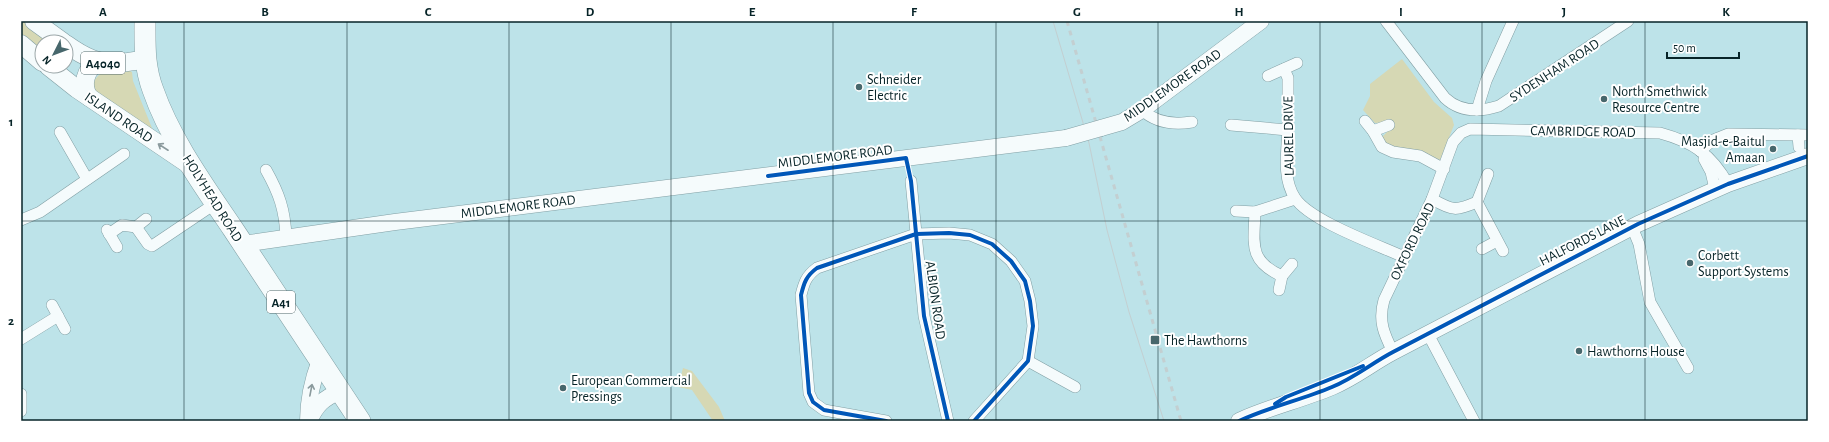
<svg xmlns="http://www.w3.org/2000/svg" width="1829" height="442" font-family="'Alegreya Sans',sans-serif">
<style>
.green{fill:#d6d8b4}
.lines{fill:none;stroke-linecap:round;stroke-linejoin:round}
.street-casing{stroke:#819fa4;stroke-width:12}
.secondary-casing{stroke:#819fa4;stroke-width:17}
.primary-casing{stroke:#819fa4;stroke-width:19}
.highway-casing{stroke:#819fa4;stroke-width:22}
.street{stroke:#f5fbfc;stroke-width:11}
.secondary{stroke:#f5fbfc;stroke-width:16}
.primary{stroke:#f5fbfc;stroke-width:18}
.highway{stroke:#f5fbfc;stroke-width:21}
.tram{stroke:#c3cfd1;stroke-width:1}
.rail{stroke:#c3cfd1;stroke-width:3;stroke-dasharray:5 5;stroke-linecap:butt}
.secondary-bridge-casing{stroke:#819fa4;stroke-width:17;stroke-linecap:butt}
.secondary-bridge{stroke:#f5fbfc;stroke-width:16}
.cycleway-casing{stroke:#fff;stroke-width:6}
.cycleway{stroke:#0057b8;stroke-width:4}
.oneway{stroke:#8a9a9d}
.grid{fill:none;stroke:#072428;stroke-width:1;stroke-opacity:0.55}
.poi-dot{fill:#47676c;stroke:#fff;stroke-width:1.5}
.labels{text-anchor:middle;stroke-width:4;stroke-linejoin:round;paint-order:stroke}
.shield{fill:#fff;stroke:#516668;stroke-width:1}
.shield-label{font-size:13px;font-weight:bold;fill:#072428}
.street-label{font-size:14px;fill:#072428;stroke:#fff}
.poi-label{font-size:14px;fill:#072428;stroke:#fff;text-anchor:start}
.neatline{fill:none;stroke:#072428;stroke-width:1.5}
.grid-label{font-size:13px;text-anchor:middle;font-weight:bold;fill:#072428}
</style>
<rect width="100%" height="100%" fill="#bde3e9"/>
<g class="green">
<polygon points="21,21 25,21 46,42 42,42 42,55 21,38"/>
<polygon points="1402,59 1434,102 1452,118 1454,125 1440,160 1408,149 1398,150 1385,143 1381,138 1390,129 1388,122 1375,123 1363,110 1370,96 1370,84"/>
<path d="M126 69 132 72 133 81 154 133 96 94 93 83C100 69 111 70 126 69Z"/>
<polygon points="683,368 692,371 719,407 725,421 713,421 692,390 678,387"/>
</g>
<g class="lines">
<defs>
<g id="street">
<path d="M1386 21 1445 98C1460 112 1480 112 1499 106L1628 21"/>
<path d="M1284 69 1288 78C1288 95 1288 112 1288 129 1287 152 1282 178 1295 198 1310 221 1378 245 1404 257"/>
<polyline points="1268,76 1297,63"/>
<path d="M1142 110C1156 123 1173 125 1192 122"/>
<polyline points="1477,110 1486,81 1513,21"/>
<polyline points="1365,121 1373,131 1382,147 1393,152 1420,156 1444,169"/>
<polyline points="1231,125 1288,130"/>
<polyline points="1373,131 1389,125"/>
<polyline points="60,132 87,179"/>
<polyline points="1798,135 1799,147"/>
<polyline points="1700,151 1713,140 1728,134 1808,135"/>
<polyline points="1704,159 1711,172 1715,189"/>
<path d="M266 170C279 193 285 210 286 237"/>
<polyline points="911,181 924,316 948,421"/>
<path d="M1432 199C1453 211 1456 211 1477 202L1488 174"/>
<polyline points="1477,202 1503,251"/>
<polyline points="1236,211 1255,212 1295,199"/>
<path d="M1255 212C1254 243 1248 261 1282 276"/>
<polyline points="21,220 40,212 124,154"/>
<polyline points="136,227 148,244 152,246 216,203"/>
<polyline points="1632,227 1639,244 1650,302 1688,368"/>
<polyline points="107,230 117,247"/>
<polyline points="109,234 122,225 136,227 146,219"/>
<polyline points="1482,249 1497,241"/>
<polyline points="1279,290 1282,276 1292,264"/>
<polyline points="52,305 65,329"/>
<polyline points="1428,334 1474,421"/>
<polyline points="21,339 58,316"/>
<path d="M1393 352C1384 334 1378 321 1384 300L1432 199 1453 142 1461 133 1470 129 1660 133C1693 142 1711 154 1728 184"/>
<polyline points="1028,361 1075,387"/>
<polyline points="21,394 21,411"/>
<path d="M886 421 824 410 813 402 809 393 801 295C804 283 806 276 817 268L916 234 949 233 970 235 992 244 1011 261 1025 281 1030 301 1033 326 1028 361 974 421"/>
</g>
<g id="secondary">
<polyline points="1101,128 1122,122 1142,110 1261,21"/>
<polyline points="243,244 395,222 1066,138"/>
<path d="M308 421C308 399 312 381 320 360"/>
<path d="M309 421C317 404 323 399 340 391"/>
<path d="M1239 421C1269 407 1301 400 1332 387 1354 378 1372 363 1393 352L1638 224 1728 184 1808 156"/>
</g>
<g id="primary">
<polyline points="34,21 63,42"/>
<polyline points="21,44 42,62"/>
<path d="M66 44C84 57 100 65 122 63 130 62 137 60 145 60"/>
<polyline points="48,66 77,89 191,166"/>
<path d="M89 97C81 86 85 69 98 62"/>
</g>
<path id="highway" d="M145 21C145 46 144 66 153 90 170 139 204 186 233 229 275 293 317 357 360 421"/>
</defs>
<use href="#street" class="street-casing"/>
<use href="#secondary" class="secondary-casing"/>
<use href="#primary" class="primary-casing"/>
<use href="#highway" class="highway-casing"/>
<use href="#street" class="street"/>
<use href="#secondary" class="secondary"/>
<use href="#primary" class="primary"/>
<use href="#highway" class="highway"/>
<polyline class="tram" points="1053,21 1089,143 1107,230 1129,312 1164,421"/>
<polyline class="rail" points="1067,21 1181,421"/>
<defs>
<polyline id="secondary-bridge" points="1066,138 1101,128"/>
</defs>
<use href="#secondary-bridge" class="secondary-bridge-casing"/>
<use href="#secondary-bridge" class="secondary-bridge"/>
<defs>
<g id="cycleway">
<polyline points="768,176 906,158 911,181 924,316 948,421"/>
<polyline points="1275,404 1286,397 1363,366"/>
<path d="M886 421 824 410 813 402 809 393 801 295C804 283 806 276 817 268L916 234 949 233 970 235 992 244 1011 261 1025 281 1030 301 1033 326 1028 361 974 421"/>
<path d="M1239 421C1269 407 1301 400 1332 387 1354 378 1372 363 1393 352L1638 224 1728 184 1808 156"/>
</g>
</defs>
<use href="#cycleway" class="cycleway-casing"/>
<use href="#cycleway" class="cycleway"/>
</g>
<defs><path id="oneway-shaft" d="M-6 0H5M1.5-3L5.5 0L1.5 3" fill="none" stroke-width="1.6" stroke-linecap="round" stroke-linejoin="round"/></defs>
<g class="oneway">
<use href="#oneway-shaft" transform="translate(163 147) rotate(-147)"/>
<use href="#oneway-shaft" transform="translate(311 390) rotate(-79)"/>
</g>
<path class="grid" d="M184 21V421M347 21V421M509 21V421M671 21V421M833 21V421M996 21V421M1158 21V421M1320 21V421M1482 21V421M1645 21V421M21 221H1808"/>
<g class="poi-dot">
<circle cx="859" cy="87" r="4"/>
<circle cx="1604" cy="99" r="4"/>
<circle cx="1773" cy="149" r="4"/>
<circle cx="1690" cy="263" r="4"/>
<rect x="1150" y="335" width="10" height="10" rx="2"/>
<circle cx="1579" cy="351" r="4"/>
<circle cx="563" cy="388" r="4"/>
</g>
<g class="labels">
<g class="shield">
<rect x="81" y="52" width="44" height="22" rx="3"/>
<rect x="267" y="291" width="28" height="22" rx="3"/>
</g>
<g class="shield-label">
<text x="103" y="68">A4040</text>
<text x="281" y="307">A41</text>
</g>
<g class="street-label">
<text transform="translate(1554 70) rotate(-33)" y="5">SYDENHAM ROAD</text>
<text transform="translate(1172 85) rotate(-35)" y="5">MIDDLEMORE ROAD</text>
<text transform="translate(119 117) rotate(34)" y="5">ISLAND ROAD</text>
<text transform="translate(1583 131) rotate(1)" y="5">CAMBRIDGE ROAD</text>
<text transform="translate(1288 136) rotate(-91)" y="5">LAUREL DRIVE</text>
<text transform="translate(835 156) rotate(-7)" y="5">MIDDLEMORE ROAD</text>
<text transform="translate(213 198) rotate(58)" y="5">HOLYHEAD ROAD</text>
<text transform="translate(518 206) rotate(-7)" y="5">MIDDLEMORE ROAD</text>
<text transform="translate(1582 240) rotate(-27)" y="5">HALFORDS LANE</text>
<text transform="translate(1412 241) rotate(-64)" y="5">OXFORD ROAD</text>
<text transform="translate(936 300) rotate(82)" y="5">ALBION ROAD</text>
</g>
<g class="poi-label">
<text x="867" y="84">Schneider<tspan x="867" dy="16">Electric</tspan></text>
<text x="1612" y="96">North Smethwick<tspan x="1612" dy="16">Resource Centre</tspan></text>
<text x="1765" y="146" text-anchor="end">Masjid-e-Baitul<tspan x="1765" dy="16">Amaan</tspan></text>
<text x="1698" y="260">Corbett<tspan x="1698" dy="16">Support Systems</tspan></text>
<text x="1164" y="345">The Hawthorns</text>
<text x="1587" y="356">Hawthorns House</text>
<text x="571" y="385">European Commercial<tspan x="571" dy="16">Pressings</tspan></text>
</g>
</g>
<rect width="1829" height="442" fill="none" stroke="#ffffff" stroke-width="44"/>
<g transform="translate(54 54) rotate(228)"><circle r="19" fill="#ffffff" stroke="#9ca7a9"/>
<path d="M0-3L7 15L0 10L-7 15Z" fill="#47676c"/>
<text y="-6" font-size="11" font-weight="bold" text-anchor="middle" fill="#072428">N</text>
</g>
<path d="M1667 52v6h72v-6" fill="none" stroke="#072428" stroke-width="2"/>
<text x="1673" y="52" font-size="12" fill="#072428" stroke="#ffffff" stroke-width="3" paint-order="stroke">50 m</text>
<rect x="22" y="22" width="1785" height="398" class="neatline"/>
<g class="grid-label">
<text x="103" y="16">A</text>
<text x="265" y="16">B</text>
<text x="428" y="16">C</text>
<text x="590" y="16">D</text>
<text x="752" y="16">E</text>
<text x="914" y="16">F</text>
<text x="1077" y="16">G</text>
<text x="1239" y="16">H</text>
<text x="1401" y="16">I</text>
<text x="1564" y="16">J</text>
<text x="1726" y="16">K</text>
<text x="11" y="126">1</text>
<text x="11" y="325">2</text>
</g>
</svg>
